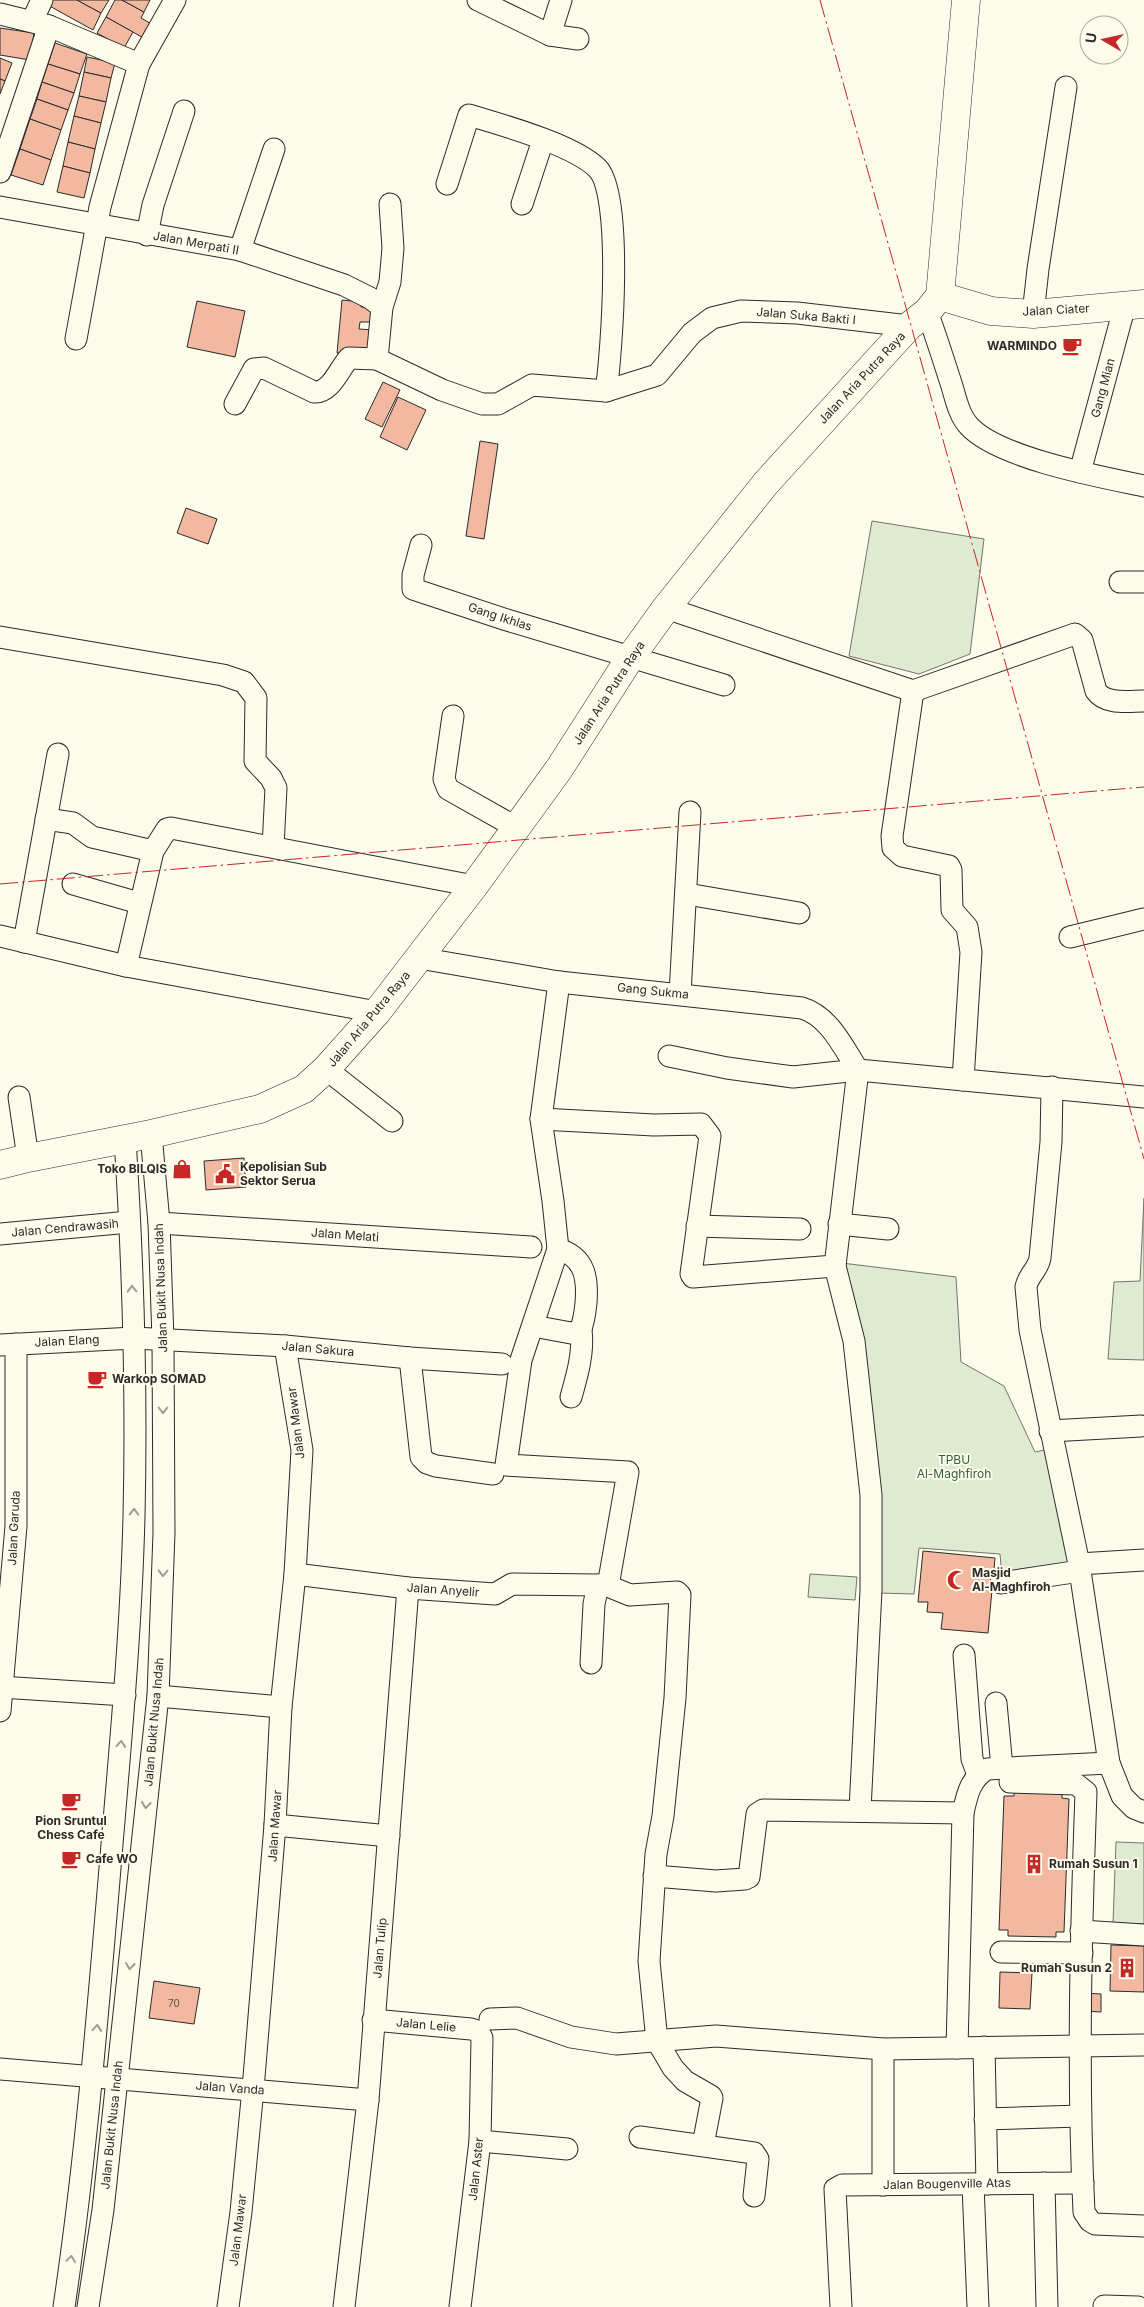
<svg xmlns="http://www.w3.org/2000/svg" width="1144" height="2307" font-family="Inter,sans-serif">
<style>
.green{fill:#deebd1;stroke:#74746e}
.building{fill:#f2b8a0;stroke:#2b2b2b}
.lines{fill:none;stroke-linecap:round;stroke-linejoin:round}
.minor-casing{stroke:#2b2b2b;stroke-width:23}
.major-casing{stroke:#2b2b2b;stroke-width:29}
.minor{stroke:#fdfbea;stroke-width:21}
.major{stroke:#fdfbea;stroke-width:28}
.power{stroke:#c62828;stroke-width:1;stroke-dasharray:18 4 2.5 4;stroke-linecap:butt}
.oneway{stroke:#9e9d94}
.labels{text-anchor:middle;stroke-width:4;stroke-linejoin:round;paint-order:stroke}
.number-label{font-size:10px;fill:#5d4e48}
.street-label{font-size:12px;fill:#2b2b2b;stroke:#fdfbea}
.poi-label{font-size:12px;font-weight:bold;fill:#2b2b2b;stroke:#fdfbea;text-anchor:start}
.park-label{font-size:12px;fill:#34623c;stroke:#fdfbea}
</style>
<rect width="100%" height="100%" fill="#fdfbea"/>
<g class="green">
<polygon points="872,521 984,539 970,654 919,674 849,656"/>
<polygon points="1144,1198 1144,1360 1108,1359 1114,1282 1140,1281"/>
<polygon points="842,1263 956,1277 961,1362 1004,1386 1035,1452 1049,1449 1072,1565 1002,1576 1000,1554 919,1548 914,1594 878,1593"/>
<polygon points="810,1574 857,1577 855,1600 808,1597"/>
<polygon points="1116,1842 1144,1843 1144,1924 1113,1923"/>
</g>
<g class="building">
<polygon points="47,0 77,0 101,13 93,30 46,4"/>
<polygon points="77,0 109,0 101,13"/>
<polygon points="115,0 122,0 144,12 141,18 155,26 147,40 106,17"/>
<polygon points="122,0 150,0 144,12"/>
<polygon points="106,17 133,32 124,48 97,33"/>
<polygon points="0,28 34,33 30,60 0,55"/>
<polygon points="55,43 87,54 80,74 48,64"/>
<polygon points="87,57 115,63 111,78 84,72"/>
<polygon points="0,58 12,63 5,81 0,79"/>
<polygon points="48,64 80,74 74,93 42,82"/>
<polygon points="84,72 111,78 106,102 79,96"/>
<polygon points="0,79 5,81 0,94"/>
<polygon points="42,82 74,93 68,110 37,99"/>
<polygon points="79,96 106,102 101,123 74,116"/>
<polygon points="37,99 68,110 61,130 30,119"/>
<polygon points="74,116 101,123 95,149 68,142"/>
<polygon points="30,119 61,130 51,160 20,149"/>
<polygon points="68,142 95,149 90,173 63,166"/>
<polygon points="20,149 51,160 43,185 11,175"/>
<polygon points="63,166 90,173 84,198 57,192"/>
<polygon points="342,300 362,302 361,307 372,307 371,322 360,322 359,329 373,330 371,356 337,353"/>
<polygon points="197,301 245,311 235,357 187,347"/>
<polygon points="383,382 400,390 382,427 365,419"/>
<polygon points="398,397 426,410 407,450 380,437"/>
<polygon points="480,441 498,444 484,539 466,536"/>
<polygon points="186,508 217,519 208,544 177,533"/>
<polygon points="244,1158 246,1187 206,1190 204,1161"/>
<polygon points="923,1551 995,1558 988,1633 941,1629 943,1613 927,1612 928,1602 918,1602"/>
<polygon points="1014,1790 1062,1792 1062,1798 1069,1799 1064,1932 1056,1932 1056,1937 1008,1936 1008,1930 999,1930 1004,1796 1014,1796"/>
<polygon points="1111,1945 1144,1946 1144,1992 1110,1991"/>
<polygon points="1000,1972 1032,1973 1030,2009 999,2008"/>
<polygon points="154,1981 200,1988 194,2024 149,2018"/>
<polygon points="1084,1993 1101,1994 1101,2012 1083,2011"/>
</g>
<g class="lines">
<defs>
<g id="minor">
<polyline points="478,0 550,35 578,39"/>
<polyline points="0,14 49,26 139,64"/>
<polyline points="32,21 42,0"/>
<polyline points="550,35 561,0"/>
<polyline points="0,172 49,26"/>
<path d="M447 184 469 115C502 125 575 145 598 169 623 196 612 351 606 391"/>
<polyline points="390,204 393,248 390,282 382,307 377,359 442,390 482,404 498,404 532,385 606,391 657,375 692,333 712,318 741,311 797,313 909,326"/>
<polyline points="522,204 543,140"/>
<polyline points="0,207 240,250 344,285 370,298 382,307"/>
<polyline points="147,235 153,205 184,111"/>
<polyline points="240,250 274,149"/>
<path d="M927 312C935 333 942 355 949 377 955 393 957 413 969 426 998 458 1101 477 1144 486"/>
<polyline points="1033,314 1038,269 1066,87"/>
<polyline points="76,339 100,207 139,64 175,0"/>
<path d="M235 404 254 369 264 368 314 392C331 393 339 369 349 358L377 359"/>
<polyline points="1080,472 1125,305"/>
<polyline points="421,545 413,575 413,589 507,620 724,685"/>
<polyline points="1120,582 1144,582"/>
<polyline points="666,608 913,691"/>
<polyline points="0,637 223,675 244,682 256,698 255,761 271,778 276,788 273,847"/>
<polyline points="913,691 892,836 893,848 902,856 949,866 951,870 952,910 967,927 971,952 963,1080"/>
<path d="M913 691 1075 634 1082 640 1096 691C1106 705 1128 701 1144 701"/>
<polyline points="453,716 444,779 448,789 517,828"/>
<polyline points="46,819 73,823 92,837 153,851"/>
<polyline points="73,884 139,903"/>
<polyline points="687,894 799,913"/>
<polyline points="0,936 126,966 377,1012"/>
<polyline points="1070,937 1144,919"/>
<polyline points="24,942 58,754"/>
<path d="M419 958 559 982 802 1008C829 1016 843 1047 858 1070"/>
<polyline points="126,966 153,851 167,829 171,828 474,886"/>
<polyline points="559,982 541,1119 553,1201 558,1249 521,1360 506,1465 628,1472 608,1586"/>
<polyline points="680,994 690,812"/>
<polyline points="669,1056 727,1068 793,1077 858,1070 1144,1097"/>
<polyline points="326,1069 392,1121"/>
<polyline points="858,1070 835,1266 854,1341 871,1495 871,1590 860,1810"/>
<path d="M1052 1087 1051 1142 1040 1258C1038 1270 1028 1275 1026 1287L1030 1330 1079 1564 1109 1763 1122 1796 1134 1808 1144 1812"/>
<polyline points="19,1097 28,1158"/>
<polyline points="541,1119 654,1125 701,1124 710,1136 691,1274 693,1277 835,1266"/>
<polyline points="159,1223 531,1247"/>
<polyline points="839,1224 888,1229"/>
<polyline points="697,1226 800,1229"/>
<polyline points="0,1234 129,1222"/>
<path d="M533 1326 571 1333 580 1331C584 1322 585 1313 586 1303 588 1278 585 1257 558 1249"/>
<polyline points="0,1345 134,1338 285,1346 410,1358 502,1364"/>
<polyline points="410,1358 421,1457 427,1463 436,1466 493,1474"/>
<path d="M571 1397C577 1376 584 1352 581 1330"/>
<polyline points="1050,1431 1141,1426"/>
<polyline points="1079,1564 1144,1560"/>
<polyline points="295,1574 408,1588 495,1594 512,1584 598,1585 608,1586 630,1595 677,1592 680,1595 675,1698 663,1816 656,1854 649,1961 657,2041 673,2068 685,2081 711,2096 712,2098 703,2145"/>
<polyline points="1001,1583 1080,1571"/>
<polyline points="964,1655 972,1759 978,1775"/>
<polyline points="591,1663 594,1604 598,1585"/>
<polyline points="0,1687 125,1695"/>
<polyline points="158,1696 281,1707"/>
<polyline points="996,1703 1002,1768"/>
<polyline points="0,1711 16,1526 16,1344"/>
<path d="M1010 1782 1076 1784 1086 1792C1081 1932 1077 2072 1084 2212L1090 2221 1095 2224 1144 2226"/>
<polyline points="275,1825 389,1836"/>
<polyline points="654,1876 716,1881 745,1879 749,1877 757,1814 763,1810 963,1813"/>
<polyline points="1081,1931 1144,1935"/>
<polyline points="1001,1952 1082,1953"/>
<polyline points="490,2019 517,2018 571,2037 616,2044 716,2036 883,2049 1144,2045"/>
<polyline points="373,2020 471,2029 478,2031 482,2038 480,2141 460,2307"/>
<polyline points="984,2047 987,2184"/>
<path d="M957 2048 963 1813C967 1795 970 1779 987 1769L1109 1763"/>
<polyline points="0,2069 368,2100"/>
<polyline points="985,2119 1080,2116"/>
<polyline points="640,2137 754,2153 758,2159 754,2196"/>
<polyline points="480,2141 567,2149"/>
<polyline points="1044,2183 1047,2307"/>
<polyline points="883,2185 883,2049"/>
<polyline points="973,2185 978,2307"/>
<polyline points="1104,2306 1138,2307"/>
<path d="M64 2307C85 2165 97 2023 109 1880 119 1759 131 1637 134 1516 137 1390 133 1264 125 1139"/>
<polyline points="88,2307 103,2210 158,1696 164,1533 163,1340 159,1223 151,1134"/>
<polyline points="228,2307 241,2212 253,2089 275,1825 281,1707 295,1574 302,1450 285,1346"/>
<polyline points="344,2307 368,2100 408,1588"/>
<polyline points="841,2307 835,2189 842,2185 1083,2183"/>
</g>
<g id="major">
<polyline points="940,296 991,311 1033,314 1144,304"/>
<polyline points="0,1165 28,1158 151,1134 260,1109 304,1089 326,1069 377,1012 474,886 559,769 630,658 666,608 766,483 909,326 927,312 940,296 966,0"/>
</g>
</defs>
<use href="#minor" class="minor-casing"/>
<use href="#major" class="major-casing"/>
<use href="#minor" class="minor"/>
<use href="#major" class="major"/>
<g class="power">
<polyline points="820,0 1144,1159"/>
<polyline points="0,884 1144,787"/>
</g>
</g>
<defs><path id="oneway-chevron" d="M-2-3.5L2.5 0L-2 3.5" fill="none" stroke-width="1.6" stroke-linecap="round" stroke-linejoin="round" transform="scale(1.25)"/></defs>
<g class="oneway">
<use href="#oneway-chevron" transform="translate(132 1289) rotate(-92)"/>
<use href="#oneway-chevron" transform="translate(163 1410) rotate(90)"/>
<use href="#oneway-chevron" transform="translate(134 1512) rotate(-89)"/>
<use href="#oneway-chevron" transform="translate(163 1573) rotate(92)"/>
<use href="#oneway-chevron" transform="translate(121 1744) rotate(-85)"/>
<use href="#oneway-chevron" transform="translate(146 1805) rotate(96)"/>
<use href="#oneway-chevron" transform="translate(130 1966) rotate(96)"/>
<use href="#oneway-chevron" transform="translate(97 2028) rotate(-85)"/>
<use href="#oneway-chevron" transform="translate(71 2259) rotate(-82)"/>
</g>
<defs>
<symbol id="cafe-bare" viewBox="-9 -9 18 18"><path d="M-5.5-4.5H6V0H3Q3 3.5 0 3.5H-2.5Q-5.5 3.5-5.5 0ZM3-3.2v2h1.7v-2ZM-6 4.5H4V6H-6Z" fill="#c62828" stroke="#fdfbea" stroke-width="2.5" paint-order="stroke"/></symbol>
<symbol id="shop-bare" viewBox="-9 -9 18 18"><path d="M-5-2.5h2.3a2.7 3.5 0 0 1 5.4 0H5L5.5 6h-11ZM-1.5-2.5h3a1.5 2.3 0 0 0-3 0Z" fill="#c62828" stroke="#fdfbea" stroke-width="2.5" paint-order="stroke"/></symbol>
<symbol id="civic-bare" viewBox="-9 -9 18 18"><path d="M-.6-6.5H3V-4.5H.6V-3L4-1V1h2V6H-6V1h2V-1L-.6-3ZM-1.2 2.5V6h2.4V2.5Z" fill="#c62828" stroke="#fdfbea" stroke-width="2.5" paint-order="stroke"/></symbol>
<symbol id="mosque-bare" viewBox="-9 -9 18 18"><path d="M3.5-4.9A6 6 0 1 0 3.5 4.9A5 5 0 1 1 3.5-4.9Z" fill="#c62828" stroke="#fdfbea" stroke-width="2.5" paint-order="stroke"/></symbol>
<symbol id="building-bare" viewBox="-9 -9 18 18"><path d="M-4-6H4V6H1V3H-1V6H-4ZM-2.5-4.3h1.7v1.8h-1.7ZM.8-4.3h1.7v1.8H.8ZM-2.5-1h1.7V.8h-1.7ZM.8-1h1.7V.8H.8Z" fill="#c62828" stroke="#fdfbea" stroke-width="2.5" paint-order="stroke"/></symbol>
</defs>
<g fill-rule="evenodd">
<use href="#cafe-bare" x="1058" y="332" width="28" height="28"/>
<use href="#shop-bare" x="168" y="1155" width="28" height="28"/>
<use href="#civic-bare" x="211" y="1160" width="28" height="28"/>
<use href="#cafe-bare" x="83" y="1365" width="28" height="28"/>
<use href="#mosque-bare" x="943" y="1566" width="28" height="28"/>
<use href="#cafe-bare" x="57" y="1787" width="28" height="28"/>
<use href="#cafe-bare" x="57" y="1845" width="28" height="28"/>
<use href="#building-bare" x="1020" y="1850" width="28" height="28"/>
<use href="#building-bare" x="1113" y="1954" width="28" height="28"/>
</g>
<g class="labels">
<g class="number-label">
<text x="174" y="2007">70</text>
</g>
<g class="street-label">
<text transform="translate(196 243) rotate(10)" y="4">Jalan Merpati II</text>
<text transform="translate(1056 310) rotate(-3)" y="4">Jalan Ciater</text>
<text transform="translate(806 316) rotate(5)" y="4">Jalan Suka Bakti I</text>
<text transform="translate(862 378) rotate(-47)" y="4">Jalan Aria Putra Raya</text>
<text transform="translate(1103 388) rotate(-75)" y="4">Gang Mian</text>
<text transform="translate(500 617) rotate(18)" y="4">Gang Ikhlas</text>
<text transform="translate(609 693) rotate(-57)" y="4">Jalan Aria Putra Raya</text>
<text transform="translate(653 991) rotate(6)" y="4">Gang Sukma</text>
<text transform="translate(369 1019) rotate(-50)" y="4">Jalan Aria Putra Raya</text>
<text transform="translate(65 1228) rotate(-5)" y="4">Jalan Cendrawasih</text>
<text transform="translate(345 1235) rotate(4)" y="4">Jalan Melati</text>
<text transform="translate(161 1288) rotate(-92)" y="4">Jalan Bukit Nusa Indah</text>
<text transform="translate(67 1341) rotate(-3)" y="4">Jalan Elang</text>
<text transform="translate(318 1349) rotate(5)" y="4">Jalan Sakura</text>
<text transform="translate(296 1423) rotate(-97)" y="4">Jalan Mawar</text>
<text transform="translate(14 1528) rotate(-87)" y="4">Jalan Garuda</text>
<text transform="translate(443 1590) rotate(4)" y="4">Jalan Anyelir</text>
<text transform="translate(154 1722) rotate(-85)" y="4">Jalan Bukit Nusa Indah</text>
<text transform="translate(275 1826) rotate(-86)" y="4">Jalan Mawar</text>
<text transform="translate(380 1948) rotate(-85)" y="4">Jalan Tulip</text>
<text transform="translate(426 2025) rotate(5)" y="4">Jalan Lelie</text>
<text transform="translate(230 2088) rotate(4)" y="4">Jalan Vanda</text>
<text transform="translate(112 2125) rotate(-84)" y="4">Jalan Bukit Nusa Indah</text>
<text transform="translate(476 2169) rotate(-84)" y="4">Jalan Aster</text>
<text transform="translate(947 2184) rotate(-1)" y="4">Jalan Bougenville Atas</text>
<text transform="translate(238 2230) rotate(-83)" y="4">Jalan Mawar</text>
</g>
<g class="poi-label">
<text x="1057" y="350" text-anchor="end">WARMINDO</text>
<text x="240" y="1171">Kepolisian Sub<tspan x="240" dy="14">Sektor Serua</tspan></text>
<text x="167" y="1173" text-anchor="end">Toko BILQIS</text>
<text x="112" y="1383">Warkop SOMAD</text>
<text x="972" y="1577">Masjid<tspan x="972" dy="14">Al-Maghfiroh</tspan></text>
<text x="71" y="1825" text-anchor="middle">Pion Sruntul<tspan x="71" dy="14">Chess Cafe</tspan></text>
<text x="86" y="1863">Cafe WO</text>
<text x="1049" y="1868">Rumah Susun 1</text>
<text x="1112" y="1972" text-anchor="end">Rumah Susun 2</text>
</g>
<g class="park-label">
<text x="954" y="1464">TPBU<tspan x="954" dy="14">Al-Maghfiroh</tspan></text>
</g>
</g>
<g transform="translate(1104 40) rotate(279)"><circle r="24" fill="#fdfbea" stroke="#a9a89e"/>
<path d="M0-4L9 19L0 12L-9 19Z" fill="#c62828"/>
<text y="-8" font-size="14" font-weight="bold" text-anchor="middle" fill="#2b2b2b">U</text>
</g>
</svg>
